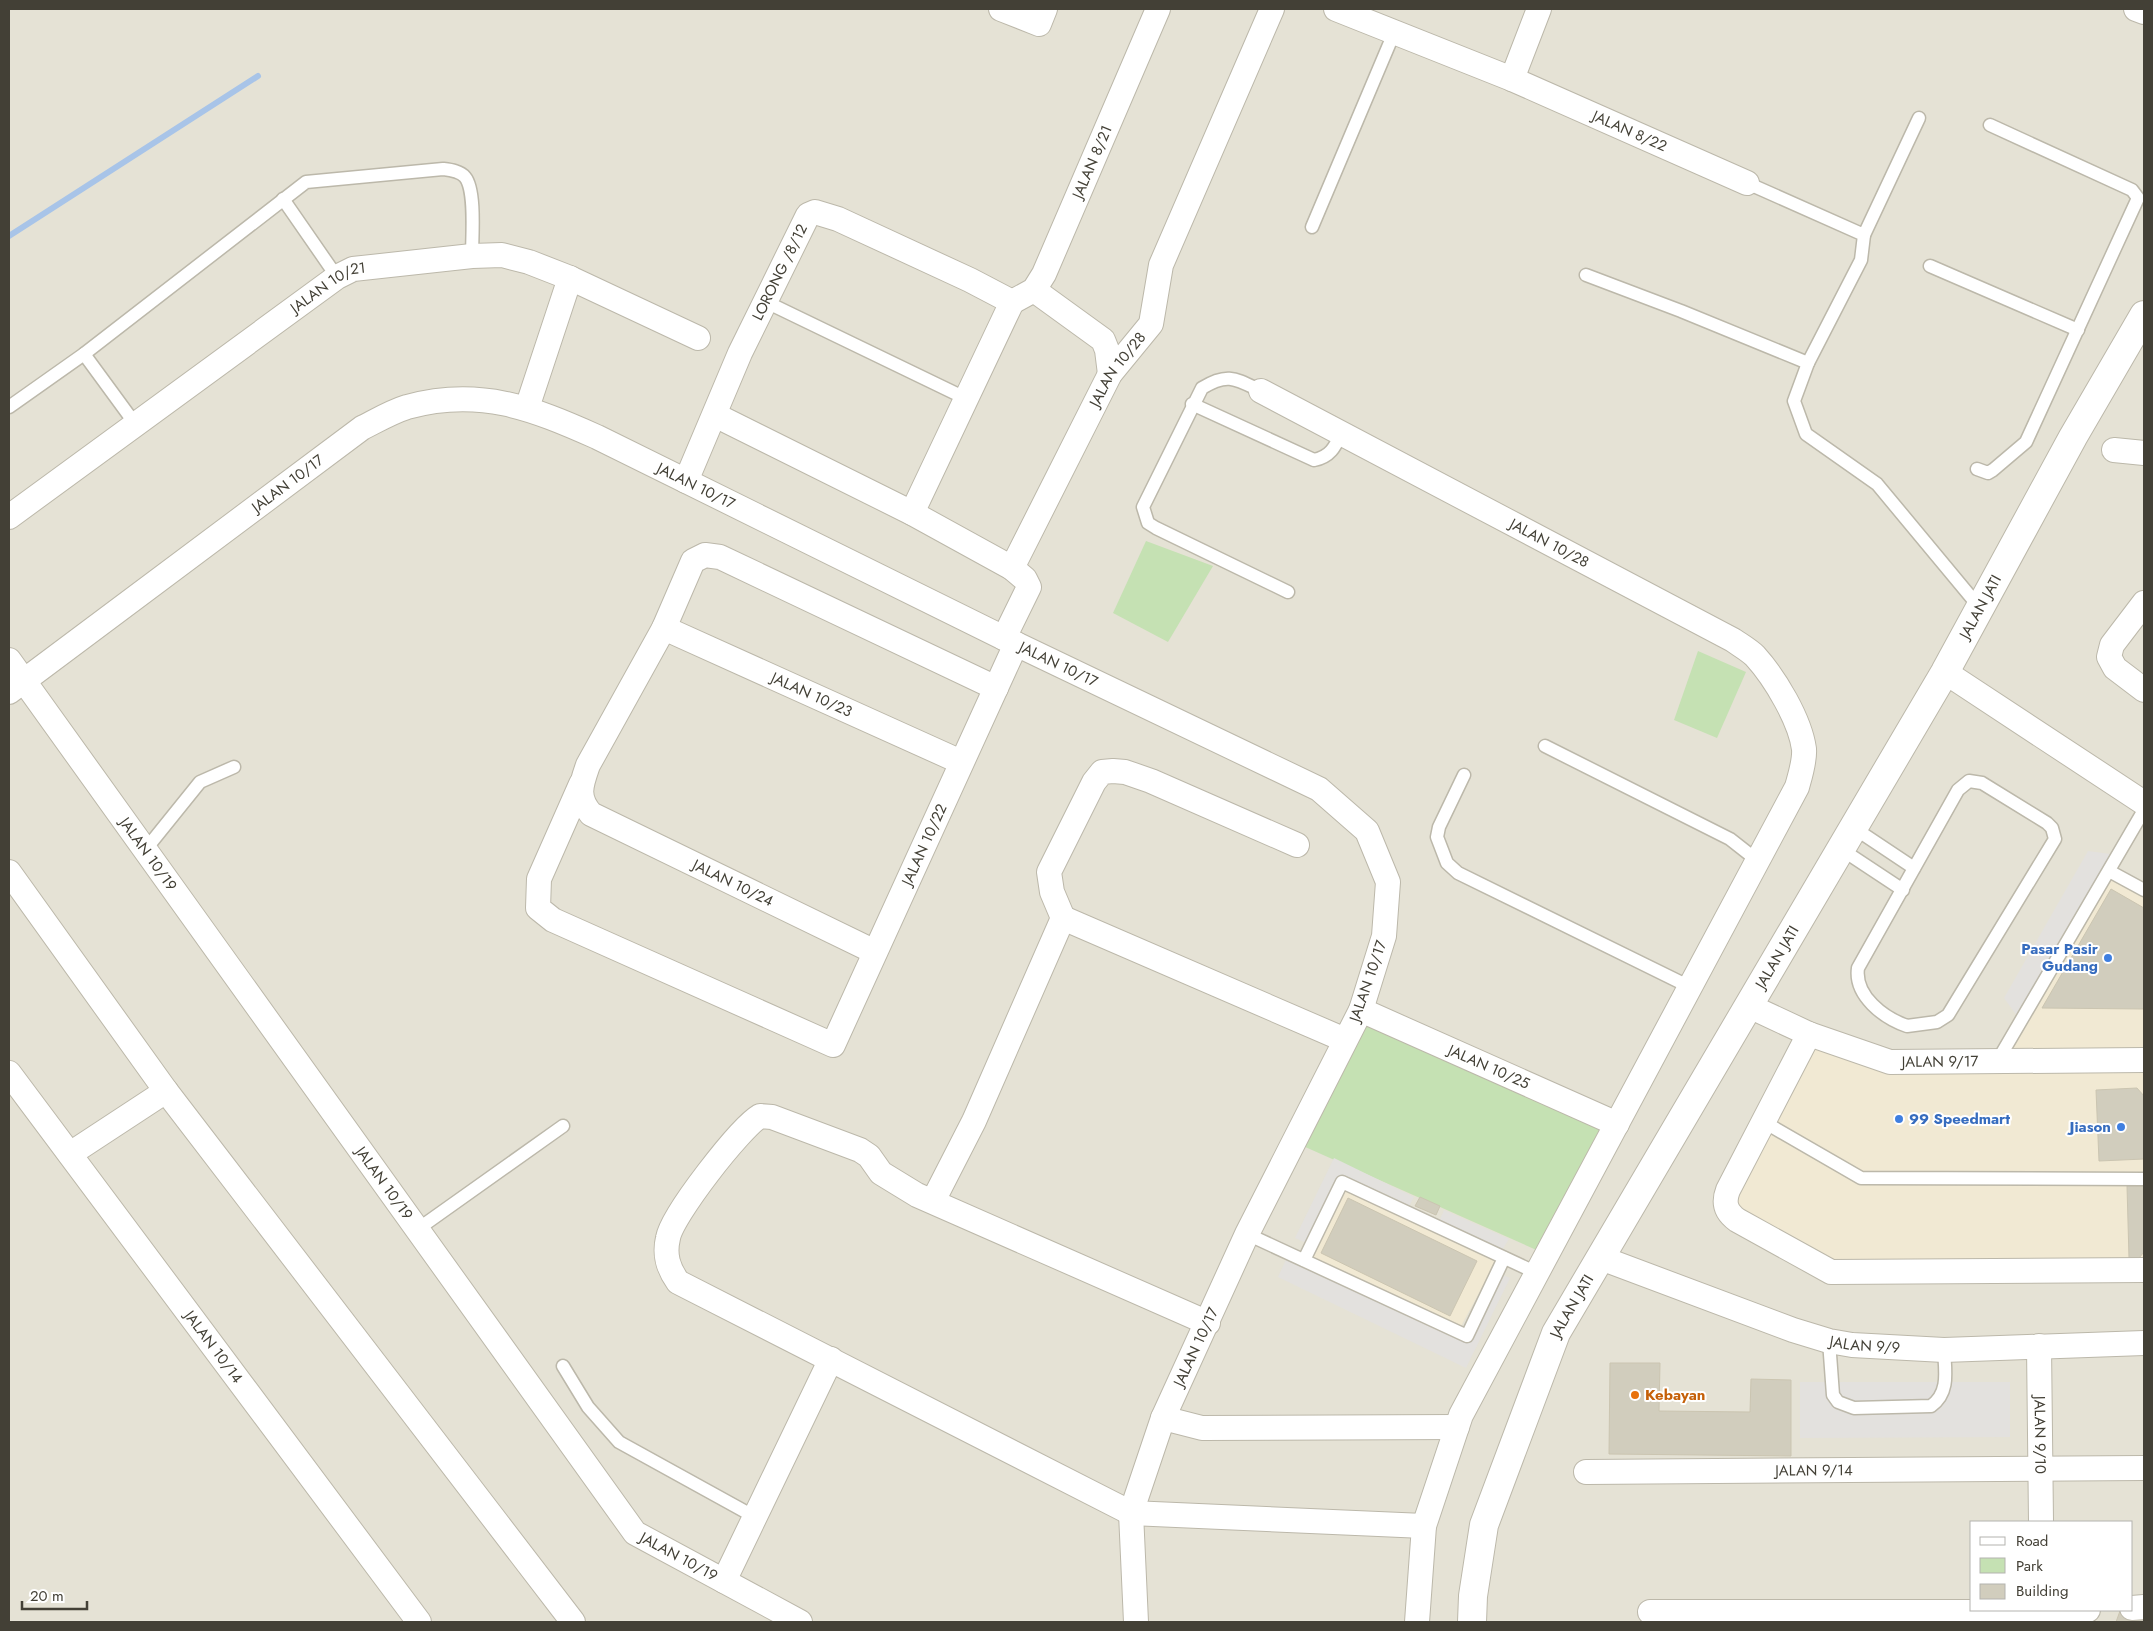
<svg xmlns="http://www.w3.org/2000/svg" width="2153" height="1631" font-family="Jost,sans-serif">
<style>
.residential{fill:#e5e2d5;fill-rule:evenodd}
.commercial{fill:#f1e9d3}
.green{fill:#c5e1b3}
.parking{fill:#e3e1de}
.lines{fill:none;stroke-linecap:round;stroke-linejoin:round}
.stream{stroke:#a8c4e8;stroke-width:6}
.building{fill:#d1cdbd;stroke:#cbc5b1}
.service-casing{stroke:#bcb8aa;stroke-width:15}
.minor-casing{stroke:#bcb8aa;stroke-width:26}
.tertiary-casing{stroke:#bcb8aa;stroke-width:30}
.service{stroke:#fff;stroke-width:12}
.minor{stroke:#fff;stroke-width:24}
.tertiary{stroke:#fff;stroke-width:28}
.shop-dot{fill:#3f7fe0;stroke:#fff;stroke-width:2}
.food-dot{fill:#e8710a;stroke:#fff;stroke-width:2}
.labels{text-anchor:middle;stroke-width:4;stroke-linejoin:round;paint-order:stroke}
.street-label{font-size:15px;fill:#434036;stroke:#fff}
.shop-label{font-size:15px;font-weight:bold;fill:#366cbe;stroke:#fff;text-anchor:end}
.food-label{font-size:15px;font-weight:bold;fill:#c56008;stroke:#fff;text-anchor:start}
</style>
<rect width="100%" height="100%" fill="#f1f0e6"/>
<path class="residential" d="M9 9H2144V1622H9ZM1972 1522H2132V1610H1972Z"/>
<g class="commercial">
<polygon points="2114,868 2144,885 2144,1277 1827,1281 1718,1211 1806,1023 1889,1053 2008,1052"/>
<polygon points="1336,1183 1497,1260 1460,1328 1302,1253"/>
</g>
<g class="green">
<polygon points="1146,541 1213,566 1168,642 1113,613"/>
<polygon points="1698,651 1746,672 1717,738 1674,720"/>
<polygon points="1361,1010 1617,1124 1550,1256 1294,1142"/>
</g>
<g class="parking">
<polygon points="2088,851 2118,855 2020,1020 2004,998"/>
<polygon points="1334,1158 1414,1197 1406,1212 1342,1182 1311,1245 1295,1238"/>
<polygon points="1444,1210 1509,1239 1499,1255 1437,1226"/>
<polygon points="1289,1253 1467,1336 1498,1273 1510,1278 1466,1368 1278,1277"/>
<polygon points="1800,1382 2010,1382 2010,1437 1800,1438"/>
</g>
<g class="lines">
<polyline class="stream" points="9,236 258,76"/>
</g>
<g class="building">
<polygon points="2111,889 2144,908 2144,1009 2042,1008"/>
<polygon points="2137,1088 2144,1096 2144,1159 2099,1161 2096,1090"/>
<polygon points="2127,1186 2144,1186 2144,1252 2139,1258 2129,1258"/>
<polygon points="1420,1197 1440,1206 1436,1215 1415,1206"/>
<polygon points="1348,1198 1477,1261 1450,1316 1321,1253"/>
<polygon points="1610,1363 1660,1363 1659,1411 1750,1412 1751,1379 1791,1380 1791,1456 1609,1454"/>
<polygon points="2120,1611 2144,1619 2144,1622 2116,1622"/>
</g>
<g class="lines">
<defs>
<g id="service">
<polyline points="283,199 337,277"/>
<polyline points="1312,227 1394,33"/>
<polyline points="1864,235 1919,118"/>
<polyline points="1930,266 2078,330"/>
<polyline points="1586,275 1681,311 1808,363 1861,260 1864,235 1747,183"/>
<polyline points="764,301 965,398"/>
<polyline points="84,354 136,425"/>
<polyline points="1808,363 1794,401 1806,434 1877,484 1980,608"/>
<path d="M1261 391C1236 379 1228 372 1202 388L1143 507 1148 523 1156 528 1288 592"/>
<path d="M1192 404 1314 460C1330 457 1335 447 1341 434"/>
<path d="M9 407 84 354 306 182 443 169C451 170 460 171 465 177 476 190 472 238 472 256"/>
<polyline points="1977,469 1988,473 1993,470 2026,442 2138,198 2132,190 1990,125"/>
<polyline points="1545,746 1730,839 1758,861"/>
<polyline points="1464,775 1439,827 1437,837 1447,863 1458,873 1690,987"/>
<path d="M1969 781 1982 783 2047 823 2052 828 2055 839 1948 1015 1937 1022 1907 1026C1884 1018 1854 996 1858 968L1958 790Z"/>
<polyline points="1854,828 1914,868"/>
<polyline points="146,849 200,782 234,767"/>
<polyline points="1841,849 1903,890"/>
<polyline points="2109,871 2144,890"/>
<polyline points="1998,1060 2144,810"/>
<polyline points="1764,1122 1861,1178 2144,1179"/>
<polyline points="418,1229 563,1126"/>
<polyline points="1247,1234 1467,1336 1504,1258"/>
<polyline points="1304,1260 1342,1182 1537,1273"/>
<path d="M1829 1341 1833 1395 1838 1402 1854 1408 1931 1406C1950 1393 1945 1370 1944 1350"/>
<polyline points="563,1366 588,1407 619,1442 755,1517"/>
</g>
<g id="minor">
<polyline points="1001,9 1039,24 1045,9"/>
<path id="s1" d="M1336 9 1512 79 1747 183"/>
<polyline points="2136,9 2144,12"/>
<polyline points="1512,79 1539,9"/>
<polyline points="1034,290 1103,340 1107,350 1110,374"/>
<path id="s2" d="M1012 302 1034 290 1044 274 1158 9"/>
<path id="s3" d="M1261 391 1733 640C1740 645 1749 650 1755 656 1775 678 1800 720 1804 749 1805 761 1800 776 1797 787L1461 1415 1424 1526 1417 1622"/>
<polyline points="527,408 570,278"/>
<polyline points="715,415 912,513 1012,568"/>
<polyline points="2114,450 2144,453"/>
<path id="s4" d="M686 481 740 353 808 215 815 212 838 219 970 280 1012 302"/>
<polyline points="912,513 1012,302"/>
<path id="s5" d="M9 517 337 277 353 269 472 256 502 255 529 262 570 278 698 338"/>
<polyline points="2144,603 2112,645 2109,657 2115,668 2144,690"/>
<path id="s6" d="M664 628 961 762"/>
<path id="s7" d="M1004 638 1029 587 1025 579 1012 568 1110 374 1151 324 1161 265 1272 9"/>
<path id="s8" d="M9 660 635 1533 800 1622"/>
<polyline points="1945,672 2144,803"/>
<path id="s9" d="M9 692 362 428C376 421 391 412 407 407 479 387 532 408 597 437L1016 644 1319 789 1367 831 1388 882 1384 936 1361 1010 1247 1234 1163 1418 1131 1513 1136 1622"/>
<path id="s10" d="M581 784 539 879 538 908 553 920 833 1045 1016 644"/>
<polyline points="9,872 166,1091 573,1622"/>
<polyline points="1063,918 1345,1040"/>
<path d="M875 952 591 814C576 797 581 785 588 765L664 628 693 561 705 555 720 557 996 688"/>
<path id="s11" d="M1749 1006 1809 1034 1890 1062 2144 1060"/>
<path id="s12" d="M1361 1010 1617 1124"/>
<path d="M1809 1034 1728 1190C1723 1203 1726 1212 1737 1220L1831 1272 2144 1270"/>
<path id="s13" d="M9 1073 419 1622"/>
<polyline points="70,1154 166,1091"/>
<polyline points="933,1201 974,1121 1063,918 1052,892 1049,872 1094,782 1102,772 1113,771 1125,772 1151,781 1297,845"/>
<path id="s14" d="M1601 1258 1793 1330 1829 1341 1852 1345 1944 1350 2144 1343"/>
<path d="M1208 1323 917 1195 881 1173 869 1156 860 1150 772 1117 760 1116C740 1128 672 1215 668 1238 664 1255 668 1268 678 1282L1131 1513 1424 1526"/>
<path id="s15" d="M2039 1346 2041 1522"/>
<polyline points="1163,1418 1202,1428 1457,1427"/>
<path id="s16" d="M1586 1472 2144 1468"/>
<polyline points="724,1581 831,1359"/>
<polyline points="2132,1608 2144,1607"/>
<polyline points="1650,1612 2043,1612 2088,1610"/>
</g>
<g id="tertiary">
<path id="s17" d="M1472 1622 1473 1596 1484 1525 1556 1333 1945 672 2073 437 2144 315"/>
</g>
</defs>
<use href="#service" class="service-casing"/>
<use href="#minor" class="minor-casing"/>
<use href="#tertiary" class="tertiary-casing"/>
<use href="#service" class="service"/>
<use href="#minor" class="minor"/>
<use href="#tertiary" class="tertiary"/>
</g>
<g class="shop-dot">
<circle cx="2108" cy="958" r="5"/>
<circle cx="1899" cy="1119" r="5"/>
<circle cx="2121" cy="1127" r="5"/>
</g>
<circle class="food-dot" cx="1635" cy="1395" r="5"/>
<g class="labels">
<g class="street-label">
<text dy="5" stroke="none"><textPath href="#s1" startOffset="318">JALAN 8/22</textPath></text>
<text dy="5" stroke="none"><textPath href="#s2" startOffset="166">JALAN 8/21</textPath></text>
<text dy="5" stroke="none"><textPath href="#s4" startOffset="229">LORONG /8/12</textPath></text>
<text dy="5" stroke="none"><textPath href="#s5" startOffset="394">JALAN 10/21</textPath></text>
<text dy="5" stroke="none"><textPath href="#s7" startOffset="308">JALAN 10/28</textPath></text>
<text dy="5" stroke="none"><textPath href="#s9" startOffset="348">JALAN 10/17</textPath></text>
<text dy="5" stroke="none"><textPath href="#s9" startOffset="798">JALAN 10/17</textPath></text>
<text dy="5" stroke="none"><textPath href="#s3" startOffset="326">JALAN 10/28</textPath></text>
<text dy="5" stroke="none"><textPath href="#s17" startOffset="1144">JALAN JATI</textPath></text>
<text dy="5" stroke="none"><textPath href="#s9" startOffset="1202">JALAN 10/17</textPath></text>
<text dy="5" stroke="none"><textPath href="#s6" startOffset="162">JALAN 10/23</textPath></text>
<text dy="5" stroke="none"><textPath href="#s10" startOffset="679">JALAN 10/22</textPath></text>
<text dy="5" stroke="none"><textPath href="#s8" startOffset="239">JALAN 10/19</textPath></text>
<text transform="translate(733 883) rotate(26)" y="5">JALAN 10/24</text>
<text dy="5" stroke="none"><textPath href="#s17" startOffset="739">JALAN JATI</textPath></text>
<text transform="translate(1368 981) rotate(-71)" y="5">JALAN 10/17</text>
<text dy="5" stroke="none"><textPath href="#s11" startOffset="202">JALAN 9/17</textPath></text>
<text dy="5" stroke="none"><textPath href="#s12" startOffset="140">JALAN 10/25</textPath></text>
<text dy="5" stroke="none"><textPath href="#s8" startOffset="644">JALAN 10/19</textPath></text>
<text dy="5" stroke="none"><textPath href="#s17" startOffset="334">JALAN JATI</textPath></text>
<text dy="5" stroke="none"><textPath href="#s14" startOffset="279">JALAN 9/9</textPath></text>
<text dy="5" stroke="none"><textPath href="#s13" startOffset="342">JALAN 10/14</textPath></text>
<text transform="translate(1196 1347) rotate(-65)" y="5">JALAN 10/17</text>
<text dy="5" stroke="none"><textPath href="#s15" startOffset="89">JALAN 9/10</textPath></text>
<text dy="5" stroke="none"><textPath href="#s16" startOffset="228">JALAN 9/14</textPath></text>
<text dy="5" stroke="none"><textPath href="#s8" startOffset="1124">JALAN 10/19</textPath></text>
</g>
<g class="shop-label">
<text x="2098" y="954">Pasar Pasir<tspan x="2098" dy="17">Gudang</tspan></text>
<text x="1909" y="1124" text-anchor="start">99 Speedmart</text>
<text x="2111" y="1132">Jiason</text>
</g>
<g class="food-label">
<text x="1645" y="1400">Kebayan</text>
</g>
</g>
<rect width="2153" height="1631" fill="none" stroke="#434036" stroke-width="20"/>
<rect x="1970" y="1521" width="162" height="90" fill="#ffffff" stroke="#b4b3af"/>
<rect x="1980" y="1537" width="25" height="8" fill="#ffffff" stroke="#b4b3af"/>
<text x="2016" y="1546" font-size="15" fill="#434036">Road</text>
<rect x="1980" y="1558" width="25" height="15" fill="#c5e1b3" stroke="#b4b3af"/>
<text x="2016" y="1571" font-size="15" fill="#434036">Park</text>
<rect x="1980" y="1584" width="25" height="15" fill="#d1cdbd" stroke="#b4b3af"/>
<text x="2016" y="1596" font-size="15" fill="#434036">Building</text>
<path d="M22 1601v8h65v-8" fill="none" stroke="#434036" stroke-width="2.5"/>
<text x="30" y="1601" font-size="15" fill="#434036" stroke="#ffffff" stroke-width="4" paint-order="stroke">20 m</text>
</svg>
